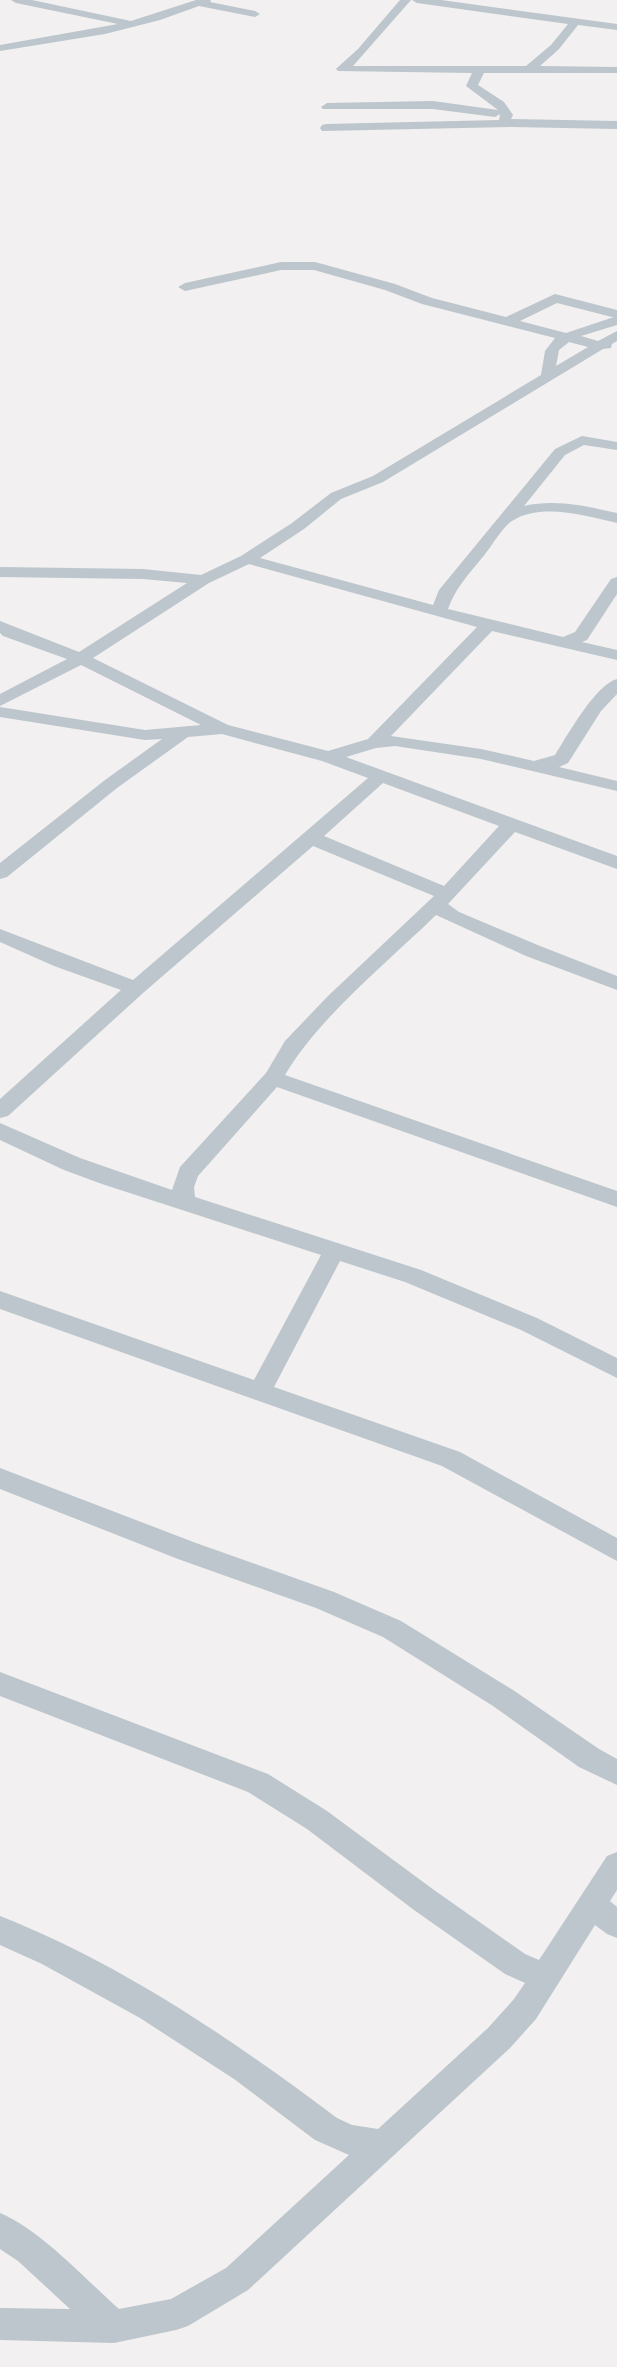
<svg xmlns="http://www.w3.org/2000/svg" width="617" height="2367" font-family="'PT Sans Narrow',sans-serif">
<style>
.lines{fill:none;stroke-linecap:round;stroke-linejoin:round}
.minor{fill:#bcc6cc;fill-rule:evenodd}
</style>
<rect width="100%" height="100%" fill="#f2f0f0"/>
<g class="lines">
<g class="minor">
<polygon points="11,0 32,0 131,21 196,0 211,0 210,2 255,11 260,14 255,17 199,6 160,20 105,34 0,51 0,45 118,24 16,3"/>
<polygon points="400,0 411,0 353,66 526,66 551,45 568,24 417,3 412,0 441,0 617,24 617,30 578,25 559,49 540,66 617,67 617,73 484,73 478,85 504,102 513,115 511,119 617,121 617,129 512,127 322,131 320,128 322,125 326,124 499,120 500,114 495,117 433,109 323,109 321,107 327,103 433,101 498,110 466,86 472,73 338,71 336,69 338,67 358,49"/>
<path d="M281 262H315L395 284 432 298 506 317 555 294 617 310V325L581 336 598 341 617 331V341L612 344 611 348 603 349 383 482 341 499 304 529 260 558 433 605 439 590 555 449 582 436 617 442V450L584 445 565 455 524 506C556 499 585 506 617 513V523C588 516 540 502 512 521 502 527 490 549 481 559 468 575 455 589 448 609L563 637 575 632 611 579 617 577V594L587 640 582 642 617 650V660L492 631 391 736 481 749 534 761 555 755C567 736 596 684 617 679V694L601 711 568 763 559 767 617 781V791L481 759 395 746 376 748 346 757 617 856V869L515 832 448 904 459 912 540 946 617 976V990L526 956 436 915C388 962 319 1017 285 1075L617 1191V1207L277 1087 198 1176 194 1187 195 1197 421 1270 537 1318 617 1358V1378L521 1330 405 1282 340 1261 274 1387 460 1452 617 1538V1561L442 1466 0 1309V1291L254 1380 321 1255 102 1184 64 1170 0 1140V1123L80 1158 172 1190 180 1167 266 1073 285 1041 328 996 434 896 313 846 143 993 8 1116 0 1118V1099L121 990 54 966 0 942V929L133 980 368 778 322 761 222 734 188 737 117 788 7 877 0 879V863L105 780 162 739 145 740 0 717V707L145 730 201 725 81 665 0 706V694L67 659 3 636 0 633V621L79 652 187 583 143 579 0 577V567L143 569 201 575 241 556 292 523 331 493 373 476 541 375 545 351 555 338 422 304 385 290 314 270H281L185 291 178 287 185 283ZM557 303 612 317H614L566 333 520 321ZM569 342 588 347 556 366 559 350ZM249 564 477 627 368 739 328 751 228 725 93 658 209 583ZM383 783 499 826 444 886 324 836Z"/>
<polygon points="0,1468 196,1543 334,1592 401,1621 513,1690 599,1749 617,1759 617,1785 579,1767 493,1706 383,1637 316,1608 178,1559 0,1489"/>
<path d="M0 1672 268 1774 327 1811 434 1890 525 1954 539 1960 607 1856 617 1852V1890L610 1901 617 1907V1938L607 1934 595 1925 536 2019 510 2048 248 2290 188 2326 176 2330 114 2343 0 2340V2308L70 2309 18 2261 0 2249V2213C41 2230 85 2279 119 2309L171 2299 226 2268 349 2155 315 2140 234 2079 140 2018 42 1964 0 1945V1916C122 1964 233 2040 337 2118L352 2125 378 2129 488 2028 514 1999 525 1983 505 1974 414 1910 307 1829 248 1792 0 1696Z"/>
</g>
</g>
</svg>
